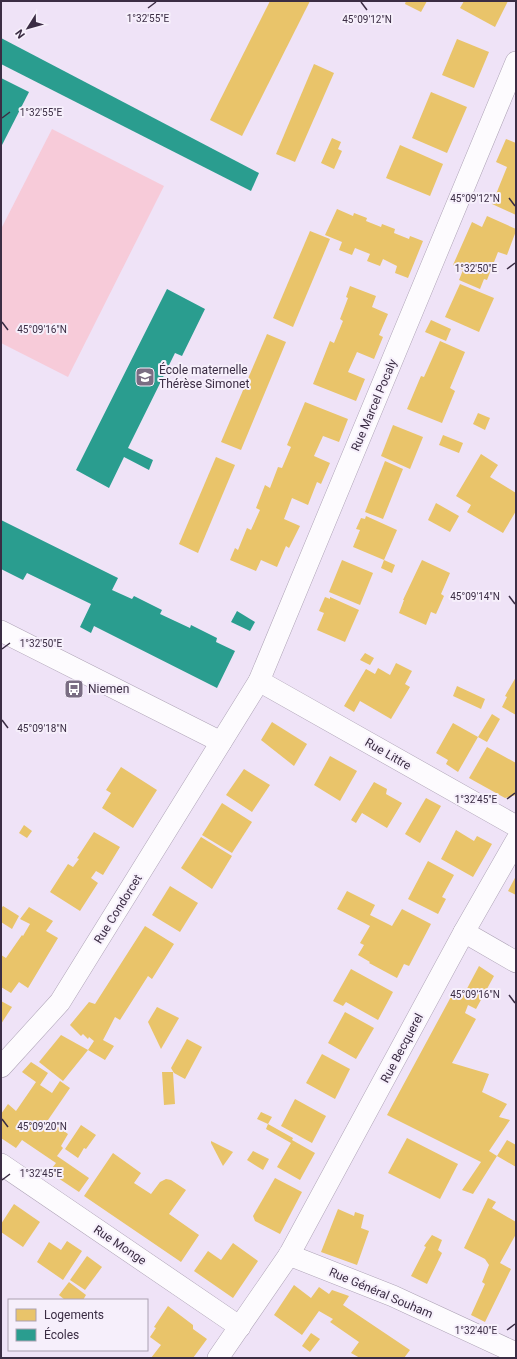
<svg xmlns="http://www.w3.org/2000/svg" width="517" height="1359" font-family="Roboto,sans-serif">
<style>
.pitch{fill:#f7cbd9}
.homes{fill:#e9c46a}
.schools{fill:#2a9d8f}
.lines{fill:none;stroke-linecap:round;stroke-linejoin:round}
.minor-casing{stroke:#afa4b7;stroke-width:22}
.minor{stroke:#fdfbfe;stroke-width:21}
.ticks{fill:none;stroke:#3b2d44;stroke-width:1.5}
.labels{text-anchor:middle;stroke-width:4;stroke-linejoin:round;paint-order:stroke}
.poi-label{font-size:12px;fill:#3b2d44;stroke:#f6effb;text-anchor:start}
.street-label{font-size:12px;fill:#3b2d44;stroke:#f6effb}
.ticks-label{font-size:10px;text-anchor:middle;fill:#3b2d44;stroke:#f6effb;stroke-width:4;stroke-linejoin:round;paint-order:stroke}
</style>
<rect width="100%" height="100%" fill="#efe3f7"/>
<polygon class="pitch" points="52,129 164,186 68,377 1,343 1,229"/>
<g class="homes">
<polygon points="270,1 310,1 242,136 210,120"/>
<polygon points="406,1 427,1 421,12 405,4"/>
<polygon points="464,1 508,1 495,27 460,8"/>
<polygon points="457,39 489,52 474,88 442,75"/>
<polygon points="314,64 334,73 295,162 276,154"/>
<polygon points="431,92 467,107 447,153 412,138"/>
<polygon points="332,138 341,142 338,149 342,151 334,169 321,163"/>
<polygon points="506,139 516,143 516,215 492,204 507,167 496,162"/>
<polygon points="400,145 443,164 430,196 386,178"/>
<polygon points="337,209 353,216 354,213 367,218 366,221 381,227 382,224 395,229 394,233 409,239 410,236 423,241 408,278 395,273 397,266 383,259 380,266 367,261 370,254 355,248 352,255 339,250 342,242 325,235"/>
<polygon points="487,216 516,229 516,231 507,255 498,252 487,280 484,279 480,289 459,280 463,270 453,265 472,222 482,227"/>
<polygon points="310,231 330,239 293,327 273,318"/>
<polygon points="460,284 494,298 479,332 445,317"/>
<polygon points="350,286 376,296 372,307 388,314 379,335 383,337 374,359 357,352 348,372 365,379 356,401 313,384 330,341 334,343 343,321 340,319 348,298 346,297"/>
<polygon points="431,320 451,329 446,341 425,332"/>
<polygon points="267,334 286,342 241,450 221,442"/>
<polygon points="440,341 465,352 450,388 455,391 442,423 407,409 421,376 424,377"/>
<polygon points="305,402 348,419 339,442 323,436 314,456 330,463 321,484 317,482 308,505 292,498 284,519 300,526 289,548 286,546 277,567 261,560 256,571 230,560 235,548 238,550 247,528 251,530 260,510 256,508 265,485 270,488 278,467 282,468 291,447 287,445"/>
<polygon points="478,413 490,418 485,430 473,424"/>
<polygon points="393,425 423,437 410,469 381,456"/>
<polygon points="443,435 463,443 459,453 439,445"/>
<polygon points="481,454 498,465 490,477 516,493 516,511 503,533 467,512 471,505 456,496"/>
<polygon points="216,457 235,465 198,553 179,544"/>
<polygon points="385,461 403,469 383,519 365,512"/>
<polygon points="436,503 459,516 450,532 428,520"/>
<polygon points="366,516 397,530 384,560 353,547 360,530 356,529 361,518 365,519"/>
<polygon points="342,560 373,573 360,605 329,592"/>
<polygon points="384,560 395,565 392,573 381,568"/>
<polygon points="422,560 450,573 441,594 444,596 436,614 431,612 426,625 399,613 404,600 403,600"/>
<polygon points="325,597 330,599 330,597 359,610 345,642 317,630 324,613 319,611"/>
<polygon points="365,653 374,658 370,665 360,660"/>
<polygon points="396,663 412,671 405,684 410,687 391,719 360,701 354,712 344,706 366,669 375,674 378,668 390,675"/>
<polygon points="516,677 516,715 502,707 507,697 505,696"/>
<polygon points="457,686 485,699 481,709 453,696"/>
<polygon points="492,714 500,719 487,742 478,737"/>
<polygon points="272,722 307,744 294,766 261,740"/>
<polygon points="453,723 478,737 458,772 446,764 448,760 436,753"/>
<polygon points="487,747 516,763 516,795 505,798 469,778"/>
<polygon points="330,756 357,771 340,801 314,785"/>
<polygon points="121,767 157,790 133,828 102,808 111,793 106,790"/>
<polygon points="244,769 270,785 252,812 226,795"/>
<polygon points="374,782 387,789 386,794 402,803 387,828 362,813 356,823 351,820"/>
<polygon points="426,798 441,806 420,843 405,834"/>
<polygon points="222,803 252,822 232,853 202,835"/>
<polygon points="24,825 32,831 27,838 19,833"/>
<polygon points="456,830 474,841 477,836 492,844 473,877 441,859"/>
<polygon points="94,832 120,847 103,875 96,871 91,878 98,883 80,911 50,892 68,864 73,867 79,859 77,858"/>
<polygon points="201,837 232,856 212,889 181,868"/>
<polygon points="428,861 454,875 442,897 446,899 438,914 408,899"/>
<polygon points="516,876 516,895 508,891"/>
<polygon points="170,886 198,903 180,932 152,915"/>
<polygon points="347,891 375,905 370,915 392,926 402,909 431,924 409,966 404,964 397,978 369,963 370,962 358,955 364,945 360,943 370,926 337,909"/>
<polygon points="3,906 19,916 12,929 1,922 1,909"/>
<polygon points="29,907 53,921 46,931 58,938 28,988 19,982 11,993 1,987 1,955 6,958 22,935 23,936 30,924 20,919"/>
<polygon points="145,926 174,944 152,979 148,976 120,1020 115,1017 103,1040 114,1046 105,1060 88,1050 94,1041 89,1037 88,1039 83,1034 81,1036 70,1025 89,1002 95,1004"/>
<polygon points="479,966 494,976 476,1009 468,1005 465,1013 476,1019 452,1063 489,1074 482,1092 507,1104 499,1117 510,1120 489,1151 497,1156 507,1140 516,1145 516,1167 497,1156 473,1194 462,1190 481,1162 387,1115 453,993 462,998"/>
<polygon points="351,969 393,992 378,1020 346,1002 343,1006 333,1001"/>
<polygon points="1,1001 12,1007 1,1024"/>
<polygon points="157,1007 179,1018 161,1049 148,1022"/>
<polygon points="345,1012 374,1028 356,1059 328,1043"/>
<polygon points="61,1035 88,1050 63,1081 39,1062"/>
<polygon points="187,1039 202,1047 185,1079 174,1073 171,1068"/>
<polygon points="322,1054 350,1069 335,1099 306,1083"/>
<polygon points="31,1062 48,1073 40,1085 52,1093 60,1081 70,1088 48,1120 68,1134 61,1146 63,1148 57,1156 89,1178 79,1192 49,1172 56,1163 53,1161 22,1140 16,1148 1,1138 1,1114 8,1104 16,1111 36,1082 22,1072"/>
<polygon points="162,1072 173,1072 175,1104 164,1105"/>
<polygon points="295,1099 326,1116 312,1143 281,1126"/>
<polygon points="261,1112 272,1117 268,1124 257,1119"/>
<polygon points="268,1124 293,1138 292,1140 315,1153 300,1180 277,1167 291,1143 266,1129"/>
<polygon points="81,1125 96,1135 86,1149 84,1148 78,1158 65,1149"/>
<polygon points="407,1138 458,1164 440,1199 388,1173"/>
<polygon points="211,1141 233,1152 223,1166 211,1143"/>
<polygon points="253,1151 269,1159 263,1170 247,1160"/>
<polygon points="113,1153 141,1173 134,1183 151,1194 160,1182 166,1179 171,1180 186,1190 169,1214 199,1235 181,1262 84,1196"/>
<polygon points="275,1178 302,1192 280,1234 255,1221 253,1216"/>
<polygon points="488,1198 496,1202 492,1208 516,1222 516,1234 500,1263 511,1269 485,1322 471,1315 485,1284 482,1282 489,1265 485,1259 464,1248"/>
<polygon points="14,1204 40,1222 23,1247 1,1232 1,1224"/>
<polygon points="338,1209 354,1216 355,1212 364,1215 361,1228 369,1231 357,1265 321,1252"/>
<polygon points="432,1235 442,1240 438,1250 442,1253 427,1284 411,1276 426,1247 424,1246"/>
<polygon points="67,1241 82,1251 63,1280 37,1262 49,1242 61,1250"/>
<polygon points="233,1243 258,1261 233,1298 194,1271 208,1251 221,1260"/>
<polygon points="87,1256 102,1267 85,1290 70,1280"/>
<polygon points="69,1282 86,1295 83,1300 65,1300 59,1295"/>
<polygon points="294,1285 311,1298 319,1287 329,1294 332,1290 349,1296 343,1305 410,1350 404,1358 360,1358 351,1353 359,1342 330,1322 333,1319 319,1311 302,1335 274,1315"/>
<polygon points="168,1306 193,1325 193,1329 207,1339 193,1358 151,1358 161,1345 150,1337 156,1328 154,1327"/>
<polygon points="311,1333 320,1339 310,1352 302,1346"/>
</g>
<g class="schools">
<polygon points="1,38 259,173 251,191 1,64"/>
<polygon points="1,78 29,92 1,147"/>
<polygon points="167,289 205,309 182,356 175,353 128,448 153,460 149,470 124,457 109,488 76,470"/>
<polygon points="1,520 118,578 112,590 132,599 134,596 162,610 160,614 190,628 191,625 217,638 216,642 235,651 217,688 94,626 91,633 80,627 91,604 27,573 23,580 1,569"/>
<polygon points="237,611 255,622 250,631 231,622"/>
</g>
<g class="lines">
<defs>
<g id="minor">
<polyline points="1,631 221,742"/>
<polyline points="259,681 516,826"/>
<polyline points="464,932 516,962"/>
<polyline points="1,1067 60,1002 259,681 516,62"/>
<polyline points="1,1164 240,1327"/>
<polyline points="289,1255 393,1296 516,1353"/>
<polyline points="218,1358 289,1255 464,932 516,841"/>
</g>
</defs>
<use href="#minor" class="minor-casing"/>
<use href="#minor" class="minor"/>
</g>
<path class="ticks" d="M361 2 367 10M148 8 156 2M2 118 10 112M509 198 515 206M507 269 515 263M2 322 8 330M509 596 515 604M2 649 10 643M2 720 8 728M507 799 515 793M509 995 515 1003M2 1119 8 1127M2 1180 10 1174M507 1330 515 1324"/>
<defs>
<symbol id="school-square" viewBox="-11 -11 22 22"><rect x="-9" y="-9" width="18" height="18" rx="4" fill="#7a6d83" stroke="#f6effb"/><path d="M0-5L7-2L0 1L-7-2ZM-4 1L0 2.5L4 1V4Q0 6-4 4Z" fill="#fff"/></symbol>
<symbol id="bus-square" viewBox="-11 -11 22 22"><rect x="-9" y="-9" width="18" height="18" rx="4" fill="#7a6d83" stroke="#f6effb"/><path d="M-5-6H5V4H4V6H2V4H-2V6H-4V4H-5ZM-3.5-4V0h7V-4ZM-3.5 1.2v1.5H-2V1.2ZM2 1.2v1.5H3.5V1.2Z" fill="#fff"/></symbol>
</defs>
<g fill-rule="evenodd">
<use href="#school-square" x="134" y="366" width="22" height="22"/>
<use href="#bus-square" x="63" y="678" width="22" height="22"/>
</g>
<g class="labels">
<g class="poi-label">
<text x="159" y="374">École maternelle<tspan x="159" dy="14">Thérèse Simonet</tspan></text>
<text x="88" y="693">Niemen</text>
</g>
<g class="street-label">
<text transform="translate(374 405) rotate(-67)" y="4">Rue Marcel Pocaly</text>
<text transform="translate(388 754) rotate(30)" y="4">Rue Littre</text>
<text transform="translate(118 909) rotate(-58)" y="4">Rue Condorcet</text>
<text transform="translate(402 1048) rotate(-62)" y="4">Rue Becquerel</text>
<text transform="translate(120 1245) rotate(34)" y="4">Rue Monge</text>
<text transform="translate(381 1293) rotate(23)" y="4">Rue Général Souham</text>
</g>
</g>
<g class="ticks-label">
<text x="148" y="22">1°32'55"E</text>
<text x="367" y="23">45°09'12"N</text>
<text x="41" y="116">1°32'55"E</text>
<text x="475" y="202">45°09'12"N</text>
<text x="476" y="272">1°32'50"E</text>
<text x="42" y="333">45°09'16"N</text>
<text x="475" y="600">45°09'14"N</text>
<text x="41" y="647">1°32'50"E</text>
<text x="42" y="732">45°09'18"N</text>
<text x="476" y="803">1°32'45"E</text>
<text x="475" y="998">45°09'16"N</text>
<text x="42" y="1130">45°09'20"N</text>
<text x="41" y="1177">1°32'45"E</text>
<text x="476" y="1334">1°32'40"E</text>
</g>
<rect width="517" height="1359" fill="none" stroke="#3b2d44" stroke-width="4"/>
<rect x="8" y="1299" width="140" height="52" fill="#f6effb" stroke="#aba1b2"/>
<rect x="16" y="1309" width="20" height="12" fill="#e9c46a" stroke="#aba1b2"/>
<text x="44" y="1319" font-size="12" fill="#3b2d44">Logements</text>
<rect x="16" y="1329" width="20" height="12" fill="#2a9d8f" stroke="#aba1b2"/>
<text x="44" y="1339" font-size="12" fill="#3b2d44">Écoles</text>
<g transform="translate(28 28) rotate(233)" stroke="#f6effb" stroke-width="3" paint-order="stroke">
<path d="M0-3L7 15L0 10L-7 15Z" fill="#3b2d44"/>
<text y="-6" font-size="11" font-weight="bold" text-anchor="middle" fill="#3b2d44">N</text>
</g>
</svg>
